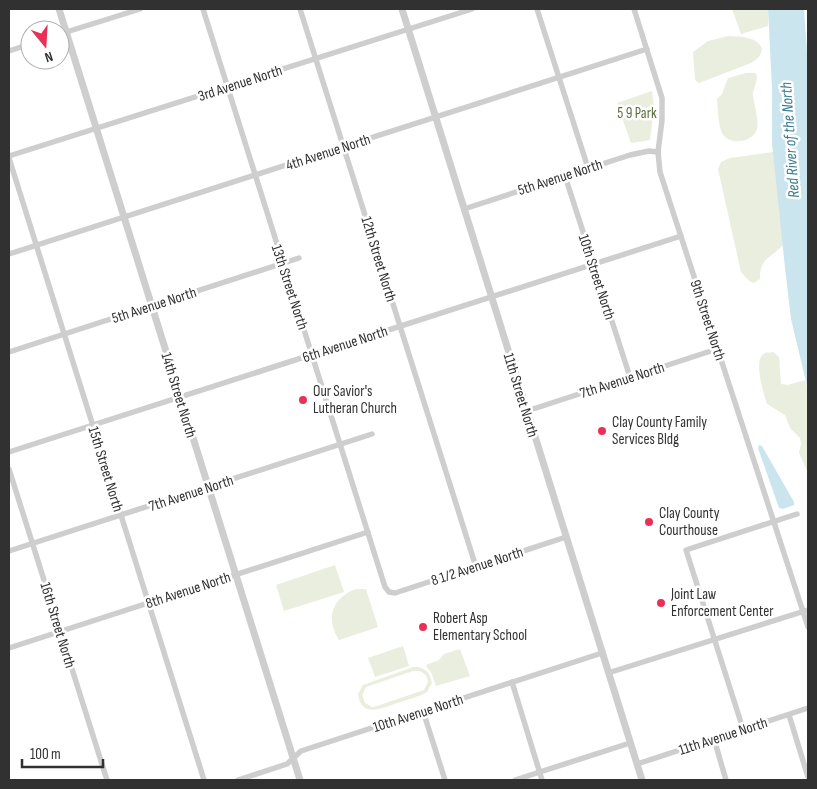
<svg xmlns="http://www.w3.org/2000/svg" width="817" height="789" font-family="'Sofia Sans Condensed',sans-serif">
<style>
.green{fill:#e9eedf;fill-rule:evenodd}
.water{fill:#cbe5ee}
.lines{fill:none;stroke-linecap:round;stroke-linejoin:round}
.minor{stroke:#cecece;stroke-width:5.5}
.tertiary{stroke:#cecece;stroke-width:7}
.poi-dot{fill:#e93157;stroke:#fff;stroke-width:2}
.labels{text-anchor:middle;stroke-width:5;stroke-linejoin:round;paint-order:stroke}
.street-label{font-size:15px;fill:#313131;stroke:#fff}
.park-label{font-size:15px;fill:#5a6e3c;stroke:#fff}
.poi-label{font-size:15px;fill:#313131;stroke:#fff;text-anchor:start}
.water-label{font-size:16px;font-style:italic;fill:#3a7a8f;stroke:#fff}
</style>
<rect width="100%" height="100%" fill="#fff"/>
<g class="green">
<polygon points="732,9 768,9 768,26 741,34"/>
<path d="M729 36C742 37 755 36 762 48 761 56 758 59 751 63L699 83 695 80 693 52 708 41Z"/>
<path d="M746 73H756C759 81 753 87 753 95 754 105 759 119 757 129 753 143 729 146 722 133 718 124 718 109 717 99L722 94 728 78Z"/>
<polygon points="652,91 654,107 650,140 631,143 617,103"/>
<path d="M773 152 783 245C769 260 760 257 760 279L754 283 749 281 741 272 718 169 721 162 730 158Z"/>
<path d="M773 352 779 357 781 384 788 385 805 380 808 390V473L799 453 801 444 800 438 790 428 785 415 767 404C764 394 752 359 765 353 767 352 770 353 773 352Z"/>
<polygon points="335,565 344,592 284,611 276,585"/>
<path d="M356 589H366L378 627 339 640C325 618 332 598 356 589Z"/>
<polygon points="403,646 409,666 375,677 368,658"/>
<polygon points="460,649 470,676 436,686 431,672 427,668 426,665 439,660 444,654"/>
<path d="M413 667C424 666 430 672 432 683L427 692C419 697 409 699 400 702 385 707 361 720 358 694L363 685ZM413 671C422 670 427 674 428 682L424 690 377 706 372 707 365 703 362 695 366 687Z"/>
</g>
<g class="water">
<polygon points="768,9 804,9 808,66 808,390 791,319 785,268 772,144 772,88"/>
<polygon points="759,445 762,446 794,502 794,505 783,509 779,508 758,448"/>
</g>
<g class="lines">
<g class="minor">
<polyline points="203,9 385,587 389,592 395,593 566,537"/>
<polyline points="300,9 476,567"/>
<polyline points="537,9 588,168"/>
<polyline points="634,9 662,98 662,120 658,152 660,172 808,627"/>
<polyline points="60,34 140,9"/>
<polyline points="9,51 30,44"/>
<polyline points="9,156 472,9"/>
<polyline points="9,158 204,780"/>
<polyline points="565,176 630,377"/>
<polyline points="464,209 630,155 649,151 658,152"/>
<polyline points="9,254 647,49"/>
<polyline points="9,352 299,258"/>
<polyline points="527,411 717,349"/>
<polyline points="9,452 681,236"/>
<polyline points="9,469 107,780"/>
<polyline points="9,551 372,434"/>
<polyline points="9,648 368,532"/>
<polyline points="608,673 808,610"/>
<polyline points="512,682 542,780"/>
<polyline points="423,711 445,780"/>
<polyline points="789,715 808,777"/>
<polyline points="743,729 686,550 797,514"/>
<polyline points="714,739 726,780"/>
<polyline points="637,764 808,708"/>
<polyline points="238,780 287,764 301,751 602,653"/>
<polyline points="515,780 630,743"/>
</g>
<g class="tertiary">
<polyline points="59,9 300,780"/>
<polyline points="402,9 642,780"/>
</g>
</g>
<g class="poi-dot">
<circle cx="303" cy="400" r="5"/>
<circle cx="602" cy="431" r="5"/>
<circle cx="649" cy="522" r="5"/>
<circle cx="661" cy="603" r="5"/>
<circle cx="423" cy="627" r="5"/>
</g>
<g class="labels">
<g class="street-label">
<text transform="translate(240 83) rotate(-18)" y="5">3rd Avenue North</text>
<text transform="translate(328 152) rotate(-18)" y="5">4th Avenue North</text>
<text transform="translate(560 177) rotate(-18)" y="5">5th Avenue North</text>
<text transform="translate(379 259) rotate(73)" y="5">12th Street North</text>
<text transform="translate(597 277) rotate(72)" y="5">10th Street North</text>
<text transform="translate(290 287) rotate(72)" y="5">13th Street North</text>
<text transform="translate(154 305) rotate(-18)" y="5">5th Avenue North</text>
<text transform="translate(708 320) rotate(72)" y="5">9th Street North</text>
<text transform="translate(345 344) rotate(-18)" y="5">6th Avenue North</text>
<text transform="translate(622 380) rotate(-18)" y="5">7th Avenue North</text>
<text transform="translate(179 395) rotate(73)" y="5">14th Street North</text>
<text transform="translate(521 395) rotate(73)" y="5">11th Street North</text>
<text transform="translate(106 469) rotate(73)" y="5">15th Street North</text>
<text transform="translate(191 493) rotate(-18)" y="5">7th Avenue North</text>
<text transform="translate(477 566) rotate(-18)" y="5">8 1/2 Avenue North</text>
<text transform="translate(188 590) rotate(-18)" y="5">8th Avenue North</text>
<text transform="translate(58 625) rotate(73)" y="5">16th Street North</text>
<text transform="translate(418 713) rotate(-18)" y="5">10th Avenue North</text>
<text transform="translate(723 736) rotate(-18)" y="5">11th Avenue North</text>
</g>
<g class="park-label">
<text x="637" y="118">5 9 Park</text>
</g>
<g class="poi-label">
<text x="313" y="396">Our Savior's<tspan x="313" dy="17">Lutheran Church</tspan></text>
<text x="612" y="427">Clay County Family<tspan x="612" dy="17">Services Bldg</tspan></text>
<text x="659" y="518">Clay County<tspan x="659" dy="17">Courthouse</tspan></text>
<text x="671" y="599">Joint Law<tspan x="671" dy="17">Enforcement Center</tspan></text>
<text x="433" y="623">Robert Asp<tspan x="433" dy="17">Elementary School</tspan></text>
</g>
<g class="water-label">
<text transform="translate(789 140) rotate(-94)" y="6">Red River of the North</text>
</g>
</g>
<rect width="817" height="789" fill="none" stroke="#313131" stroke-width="20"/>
<g transform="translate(45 45) rotate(162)"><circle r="24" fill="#ffffff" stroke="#adadad"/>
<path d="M0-4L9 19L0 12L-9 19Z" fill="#e93157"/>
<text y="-8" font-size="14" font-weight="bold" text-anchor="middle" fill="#313131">N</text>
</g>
<path d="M22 759v8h81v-8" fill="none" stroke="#313131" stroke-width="2.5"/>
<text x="30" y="759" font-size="15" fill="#313131" stroke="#ffffff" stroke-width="4" paint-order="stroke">100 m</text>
</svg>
